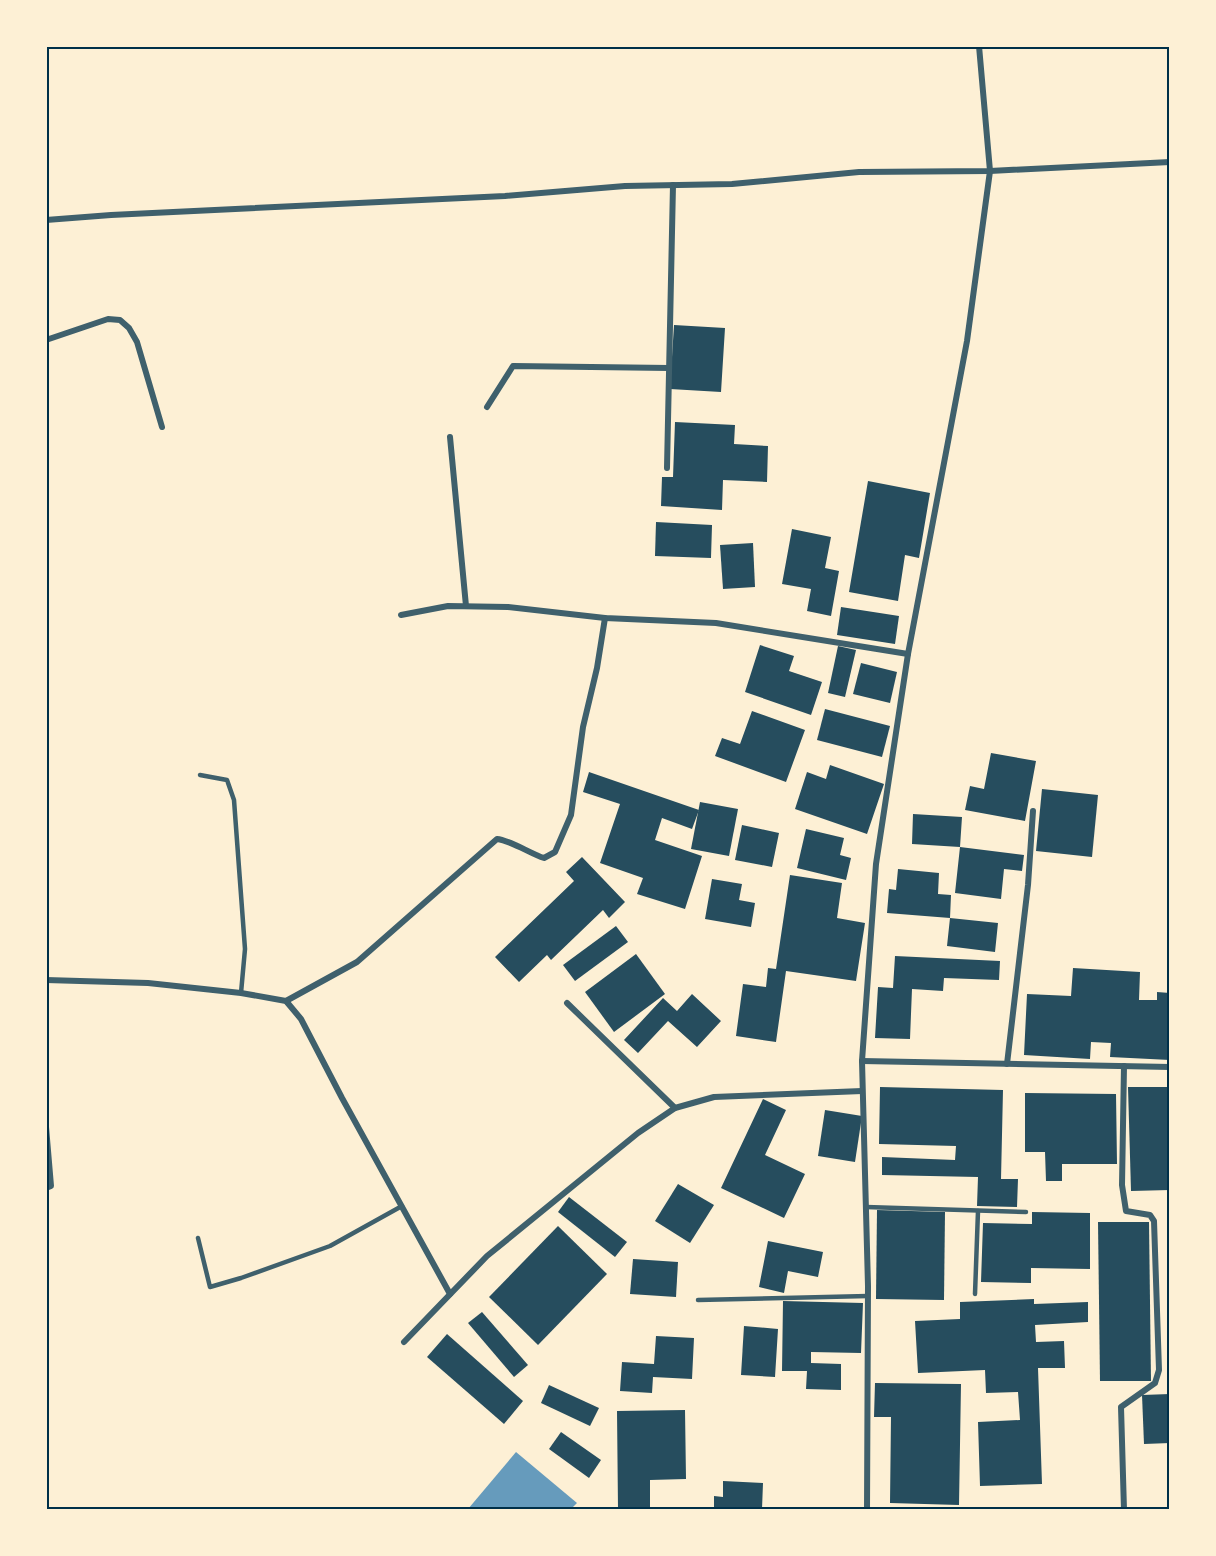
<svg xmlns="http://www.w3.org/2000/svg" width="1216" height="1556" font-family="'Archivo Narrow',sans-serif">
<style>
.water{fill:#669bbc}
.building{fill:#264d5e}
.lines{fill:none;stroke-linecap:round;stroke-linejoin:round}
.service{stroke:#3f606c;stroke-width:4.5}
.minor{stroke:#3f606c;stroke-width:6}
.neatline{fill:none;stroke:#003049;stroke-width:2}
</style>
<rect width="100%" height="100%" fill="#fdf0d5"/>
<polygon class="water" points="516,1452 577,1503 571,1509 468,1509"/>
<g class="building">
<polygon points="674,325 725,328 721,392 670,389"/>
<polygon points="675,422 735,425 734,444 768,446 767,482 723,480 722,510 661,506 662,477 673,477"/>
<polygon points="868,481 930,493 919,558 905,555 898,601 849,592"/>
<polygon points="656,522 712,525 711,558 655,556"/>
<polygon points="792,529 831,537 825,568 839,571 831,616 807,611 811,589 782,584"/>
<polygon points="753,543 755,587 723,589 720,545"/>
<polygon points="841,607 899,616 895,644 837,635"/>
<polygon points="760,645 794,656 789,671 822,682 811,715 745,692"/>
<polygon points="838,646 856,650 845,697 828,693"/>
<polygon points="861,663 897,672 890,703 853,694"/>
<polygon points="825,709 890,726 882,757 817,740"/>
<polygon points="752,711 805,730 786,782 715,756 722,738 740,744"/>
<polygon points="991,753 1036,761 1025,821 965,810 970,786 984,789"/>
<polygon points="830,765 884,784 867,834 795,809 807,772 826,779"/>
<polygon points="589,772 699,810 692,829 662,818 655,840 702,856 685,909 637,894 643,878 600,863 620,804 583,792"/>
<polygon points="1042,789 1098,795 1092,857 1036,851"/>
<polygon points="700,802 738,809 729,856 691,849"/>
<polygon points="913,814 962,817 960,847 1024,855 1022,871 1004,869 1001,899 955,893 960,847 912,844"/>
<polygon points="742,825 779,833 772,867 735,860"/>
<polygon points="806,829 844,838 840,855 851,858 846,880 797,868"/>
<polygon points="582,857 625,902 609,918 603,910 551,960 547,955 519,982 495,957 574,881 566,872"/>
<polygon points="898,869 939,873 938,894 951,895 950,918 998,923 995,952 947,946 950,918 887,913 889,889 896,890"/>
<polygon points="790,875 842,883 837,918 865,923 856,981 786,971 776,1042 736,1036 743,984 766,987 768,968 776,969"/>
<polygon points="712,879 742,884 739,900 755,903 751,927 705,919"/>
<polygon points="616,926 628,942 575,981 563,965"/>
<polygon points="636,954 665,994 614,1032 585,992"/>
<polygon points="895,956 1000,961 999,980 944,978 943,991 912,989 910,1039 875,1038 878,987 893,988"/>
<polygon points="1073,968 1140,972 1139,1000 1157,1000 1157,992 1170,993 1170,1060 1110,1057 1111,1043 1091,1042 1090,1059 1024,1055 1027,994 1071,996"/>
<polygon points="692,994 721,1021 697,1047 668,1021 638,1053 624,1040 663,998 677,1011"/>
<polygon points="880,1087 1003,1090 1001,1179 1018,1179 1017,1207 977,1206 978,1177 882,1175 882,1157 955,1160 956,1146 879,1144"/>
<polygon points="1128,1087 1170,1087 1170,1190 1131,1191"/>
<polygon points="1025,1093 1116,1094 1117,1164 1062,1164 1062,1181 1046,1181 1045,1152 1025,1152"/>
<polygon points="763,1099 786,1110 765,1155 805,1174 784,1218 721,1188"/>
<polygon points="825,1110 862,1116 855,1162 818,1156"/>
<polygon points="678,1184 714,1205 690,1243 655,1221"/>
<polygon points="569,1197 627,1242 615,1257 558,1212"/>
<polygon points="877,1210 945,1212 944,1300 876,1299"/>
<polygon points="1032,1212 1090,1213 1090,1269 1031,1268 1031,1283 981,1282 983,1223 1032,1224"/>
<polygon points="1098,1222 1149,1222 1151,1381 1100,1381"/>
<polygon points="558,1226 607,1274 538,1345 489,1297"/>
<polygon points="768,1241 823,1252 818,1277 788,1271 784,1293 759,1287"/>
<polygon points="633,1259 678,1262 676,1297 630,1294"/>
<polygon points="1034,1299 1034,1304 1088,1302 1088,1322 1035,1325 1036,1342 1064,1341 1065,1368 1038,1368 1042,1484 980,1486 978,1422 1020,1420 1018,1392 986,1393 985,1370 918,1373 915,1321 960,1319 960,1302"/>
<polygon points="783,1301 863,1303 861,1353 811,1352 811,1363 841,1364 841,1390 806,1389 807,1371 782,1371"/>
<polygon points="482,1312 528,1365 514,1377 468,1323"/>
<polygon points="744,1326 778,1329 775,1377 741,1375"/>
<polygon points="447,1334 523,1401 504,1424 427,1357"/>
<polygon points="656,1336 694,1338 692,1379 653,1377 652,1393 620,1391 622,1362 654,1364"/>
<polygon points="875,1383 961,1384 959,1505 890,1503 891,1417 874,1417"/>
<polygon points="549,1385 599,1408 590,1426 541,1403"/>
<polygon points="1170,1394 1170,1443 1144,1444 1142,1395"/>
<polygon points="685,1410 686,1479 650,1480 650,1509 618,1509 617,1411"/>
<polygon points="561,1432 601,1460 589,1478 549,1449"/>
<polygon points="723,1481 763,1483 762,1509 714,1509 714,1496 723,1497"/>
</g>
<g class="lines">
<g class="service">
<polyline points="200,775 227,780 234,800 245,949 241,993"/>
<polyline points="866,1207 1026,1212"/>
<polyline points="198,1238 210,1287 241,1278 330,1246 402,1206"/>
<polyline points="975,1294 978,1211"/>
<polyline points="698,1300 868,1296"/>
</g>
<g class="minor">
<polyline points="46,220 111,215 505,196 625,186 732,184 859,172 990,171 1170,162"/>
<polyline points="46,340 108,319 120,320 129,328 137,342 162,427"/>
<polyline points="487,407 513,366 669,368"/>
<polyline points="450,437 466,606"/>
<polyline points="667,468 673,185"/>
<polyline points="401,615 448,606 508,607 605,618 716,623 908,654"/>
<polyline points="46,980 148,983 241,993 286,1001 301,1019 342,1098 450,1294"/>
<path d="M286 1001 357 962 497 839C510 840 531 854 544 858L555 852 571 815 583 727 597 668 605 618"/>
<polyline points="567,1003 675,1108"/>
<polyline points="862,1061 1170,1067"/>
<polyline points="1007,1064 1028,885 1033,811"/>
<polyline points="1124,1066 1122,1185 1126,1211 1150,1215 1154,1221 1159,1370 1155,1383 1121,1407 1124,1510"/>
<polyline points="46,1127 51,1186 46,1188"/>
<polyline points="404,1342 487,1256 638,1133 675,1108 714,1097 862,1091"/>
<polyline points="867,1510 868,1286 862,1061 876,864 908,654 967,341 990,171 979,46"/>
</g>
</g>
<rect width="1216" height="1556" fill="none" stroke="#fdf0d5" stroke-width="96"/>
<rect x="48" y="48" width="1120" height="1460" class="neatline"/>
</svg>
